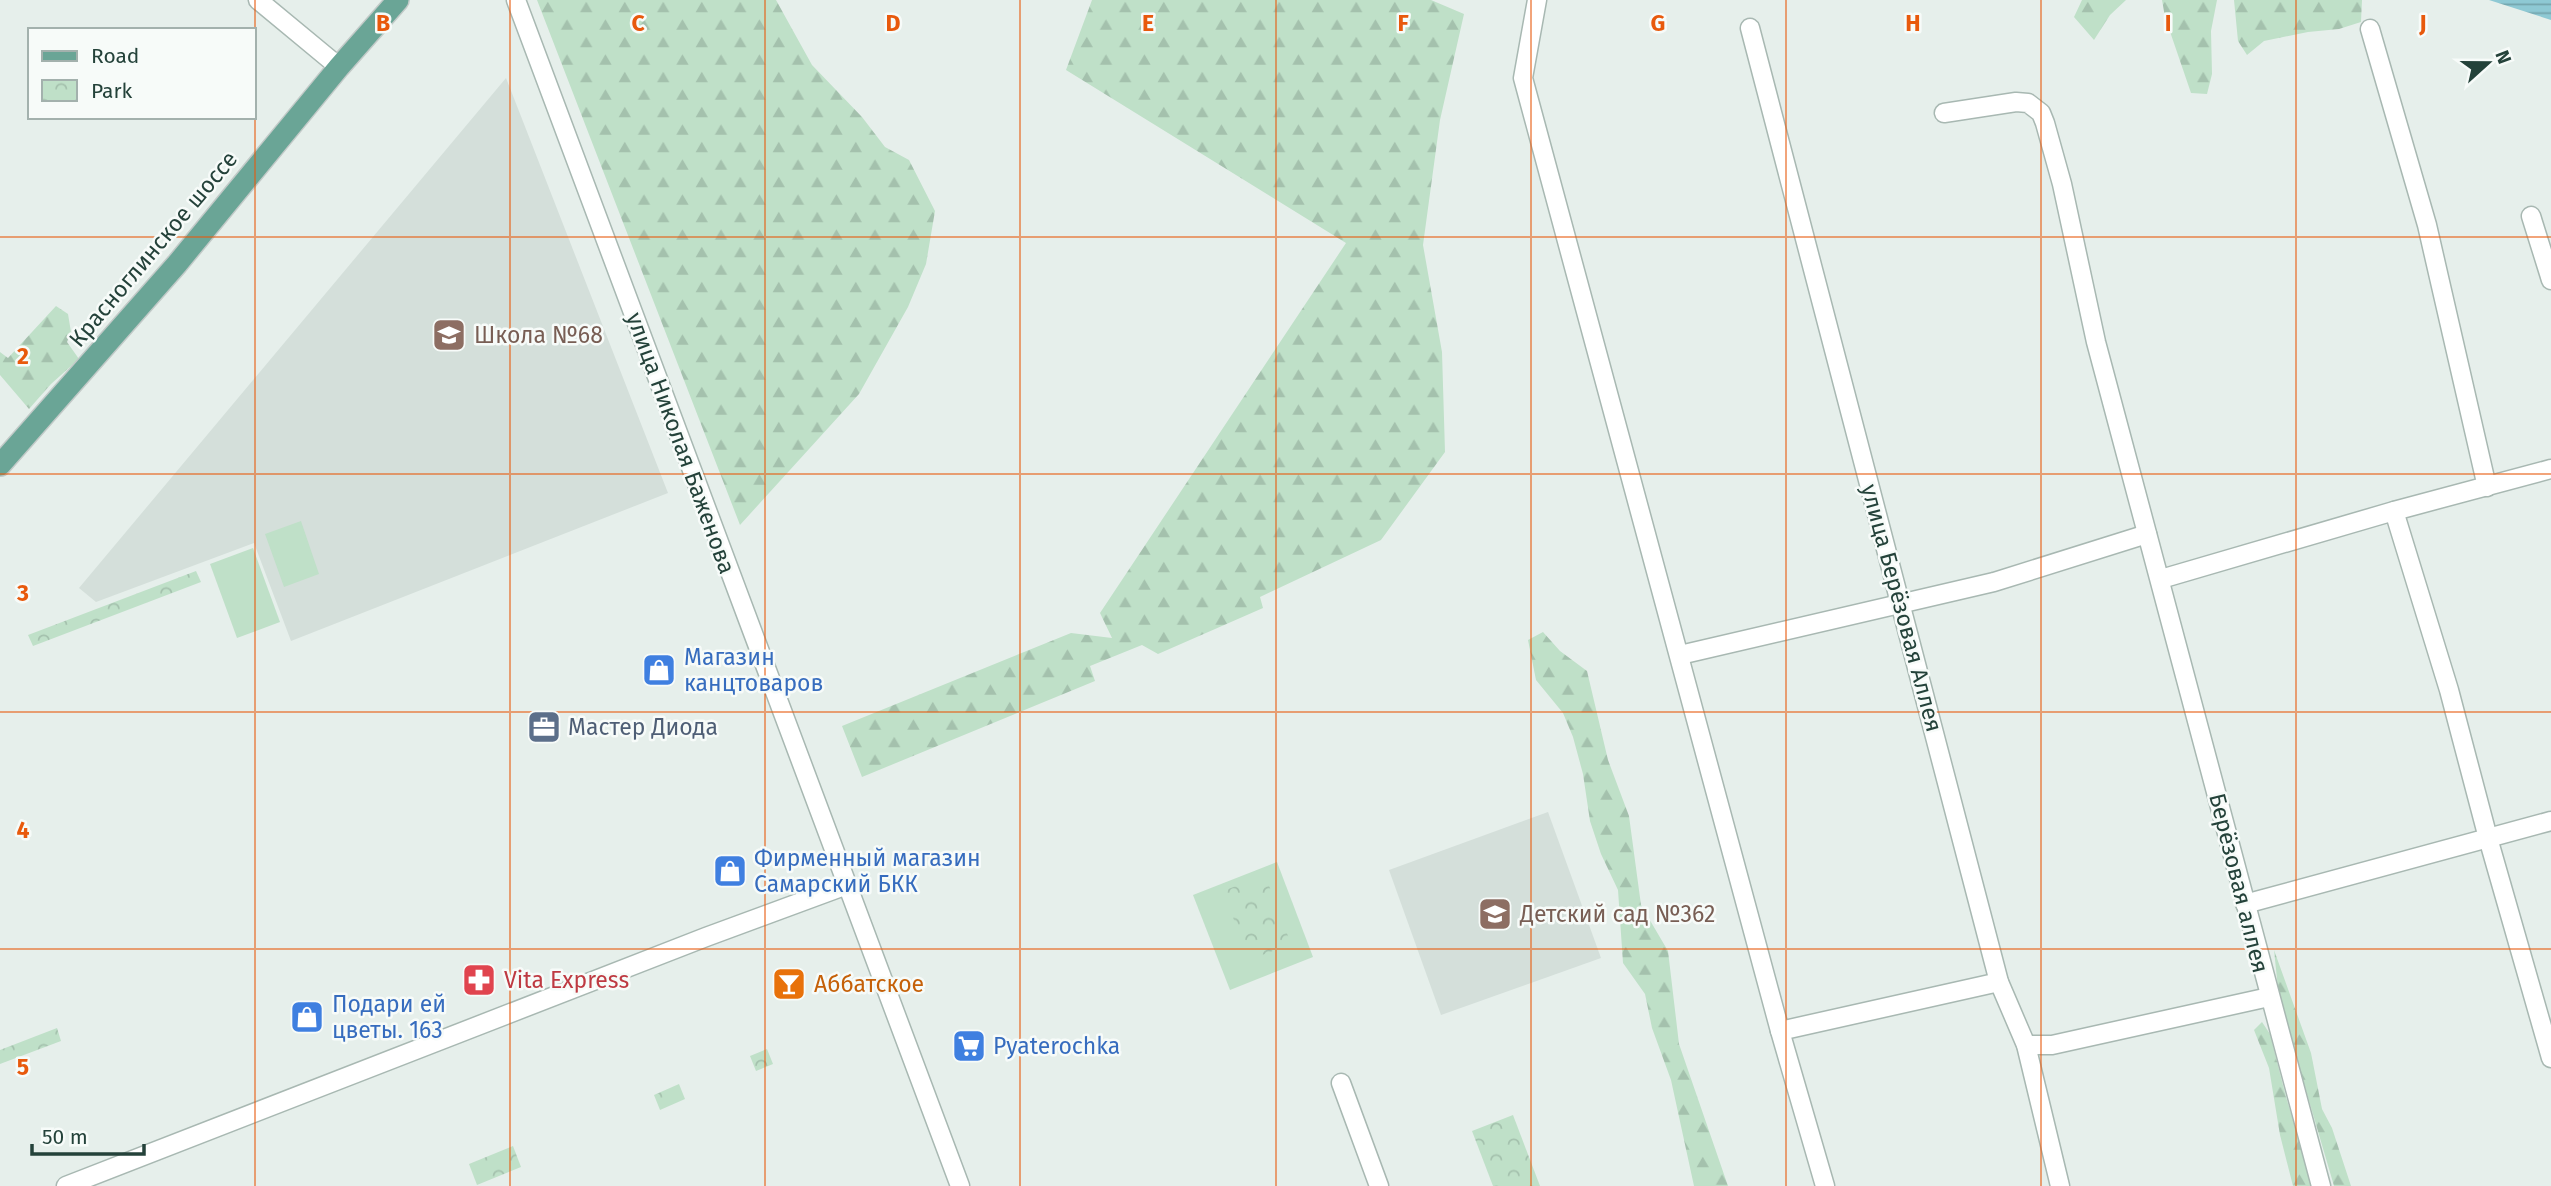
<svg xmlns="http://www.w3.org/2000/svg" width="2551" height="1186" font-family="'Fira Sans',sans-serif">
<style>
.built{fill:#d4dfda}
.green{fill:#bfe0c8}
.forest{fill:url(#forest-firs)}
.park{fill:url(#park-crowns)}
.water{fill:url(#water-rules)}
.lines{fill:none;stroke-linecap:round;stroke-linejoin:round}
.street-casing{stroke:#a8b8b2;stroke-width:21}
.primary-casing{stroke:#c2cac8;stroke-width:24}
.street{stroke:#fff;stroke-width:18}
.primary{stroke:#6aa596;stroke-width:21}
.grid{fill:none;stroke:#e8590c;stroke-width:2;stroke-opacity:0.55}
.labels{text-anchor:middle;stroke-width:5;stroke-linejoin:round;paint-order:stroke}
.street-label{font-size:23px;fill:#24423a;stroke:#f7fbf9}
.education-label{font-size:23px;fill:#785e54;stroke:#f7fbf9;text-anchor:start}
.shop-label{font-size:23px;fill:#366cbe;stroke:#f7fbf9;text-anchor:start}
.service-label{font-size:23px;fill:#4e5e75;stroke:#f7fbf9;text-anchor:start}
.health-label{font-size:23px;fill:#be3a42;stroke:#f7fbf9;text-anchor:start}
.food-label{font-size:23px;fill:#c56008;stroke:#f7fbf9;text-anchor:start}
.grid-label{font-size:23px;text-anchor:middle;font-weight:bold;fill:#e8590c;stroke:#f7fbf9;stroke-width:5;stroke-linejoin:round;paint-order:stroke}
</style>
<defs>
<pattern id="forest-firs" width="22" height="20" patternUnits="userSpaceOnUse" patternTransform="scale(1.75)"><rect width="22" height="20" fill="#bfe0c8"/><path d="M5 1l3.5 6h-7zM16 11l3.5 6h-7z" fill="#a4c1ad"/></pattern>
<pattern id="park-crowns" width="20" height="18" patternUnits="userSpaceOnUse" patternTransform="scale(1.75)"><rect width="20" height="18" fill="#bfe0c8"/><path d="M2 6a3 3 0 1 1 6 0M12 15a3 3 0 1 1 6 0" fill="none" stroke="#a4c1ad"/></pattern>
<pattern id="water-rules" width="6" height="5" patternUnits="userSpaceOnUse" patternTransform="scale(1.75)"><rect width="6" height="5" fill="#8ec9d4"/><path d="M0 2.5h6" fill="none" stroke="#74a5ad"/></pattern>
</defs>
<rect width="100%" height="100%" fill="#e6efeb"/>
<g class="built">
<polygon points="506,78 668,493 291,641 254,543 96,602 79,588"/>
<polygon points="1548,812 1601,958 1441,1015 1389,870"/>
</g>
<g class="green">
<polygon points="301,521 319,574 284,587 265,534"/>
<polygon points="253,548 280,622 237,638 210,564"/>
<polygon points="1277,862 1313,957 1230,990 1193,895"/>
</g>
<g class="forest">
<polygon points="537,0 776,0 812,65 862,117 885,147 909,160 935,211 926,264 908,307 859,394 740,525"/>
<polygon points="1092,0 1431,0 1464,14 1440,120 1423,245 1442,352 1445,452 1381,540 1260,597 1263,608 1158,654 1142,645 1090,666 1095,681 862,777 842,726 1071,633 1112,638 1100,613 1346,243 1066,70"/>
<polygon points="2082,0 2126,0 2110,15 2094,40 2074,17"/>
<polygon points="2162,0 2217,0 2211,31 2212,74 2207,94 2191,93 2165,17"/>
<polygon points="2234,0 2362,0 2361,22 2339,29 2308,32 2264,41 2247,55 2238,41"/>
<polygon points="56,306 68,314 71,332 67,342 79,359 51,384 29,409 0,375 0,352 8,358"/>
<polygon points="1543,632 1560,651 1587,671 1608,760 1629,816 1641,905 1668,951 1679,1044 1728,1186 1694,1186 1671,1080 1652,1028 1645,994 1623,963 1618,890 1601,854 1590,821 1583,774 1573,737 1563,713 1536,680 1528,640"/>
<polygon points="2274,950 2311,1053 2322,1109 2332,1128 2351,1186 2334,1186 2279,998"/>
<polygon points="2262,1022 2270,1034 2286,1097 2313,1186 2293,1186 2280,1135 2269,1068 2254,1030"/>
</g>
<g class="park">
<polygon points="196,571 201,582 33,646 28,635"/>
<polygon points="1265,875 1291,944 1249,960 1223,891"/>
<polygon points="57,1028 61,1041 0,1064 0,1050"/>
<polygon points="767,1049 773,1064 756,1071 750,1056"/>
<polygon points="679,1084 685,1099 660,1110 654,1095"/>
<polygon points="1513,1115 1540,1186 1493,1186 1472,1131"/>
<polygon points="513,1146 521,1167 477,1185 469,1164"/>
</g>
<polygon class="water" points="2489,0 2551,0 2551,20"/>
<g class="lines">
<defs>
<g id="street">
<polyline points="258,0 339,67"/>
<polyline points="516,0 960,1186"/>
<polyline points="1537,0 1523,78 1780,1031 1825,1186"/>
<polyline points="1750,28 1999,982 2026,1045 2060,1186"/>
<polyline points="2370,29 2427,225 2487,487"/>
<polyline points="1944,113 2016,102 2028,103 2041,113 2045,123 2062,184 2096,342 2321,1186"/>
<polyline points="2531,216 2551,280"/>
<polyline points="2394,511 2449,690 2488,838 2551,1058"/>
<polyline points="2161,579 2394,511 2551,469"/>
<polyline points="1680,655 1994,582 2147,534"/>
<polyline points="2245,904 2551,821"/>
<polyline points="1780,1031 1999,982"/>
<polyline points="2026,1045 2052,1045 2269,997"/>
<polyline points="1341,1083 1379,1186"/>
<polyline points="66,1186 706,937 847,885"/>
</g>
<polyline id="primary" points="0,465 177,264 339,67 398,0"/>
</defs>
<use href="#street" class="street-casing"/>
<use href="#primary" class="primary-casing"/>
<use href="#street" class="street"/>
<use href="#primary" class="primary"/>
</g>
<path class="grid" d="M255 0V1186M510 0V1186M765 0V1186M1020 0V1186M1276 0V1186M1531 0V1186M1786 0V1186M2041 0V1186M2296 0V1186M0 237H2551M0 474H2551M0 712H2551M0 949H2551"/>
<defs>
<symbol id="school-square" viewBox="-11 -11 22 22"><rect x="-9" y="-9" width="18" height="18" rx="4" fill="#8d6e63" stroke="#f7fbf9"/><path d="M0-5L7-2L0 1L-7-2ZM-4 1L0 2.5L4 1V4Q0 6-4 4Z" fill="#fff"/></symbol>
<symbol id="shop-square" viewBox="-11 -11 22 22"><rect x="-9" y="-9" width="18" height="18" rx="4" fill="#3f7fe0" stroke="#f7fbf9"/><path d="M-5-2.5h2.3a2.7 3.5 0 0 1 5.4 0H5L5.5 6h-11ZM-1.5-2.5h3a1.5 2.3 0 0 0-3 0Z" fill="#fff"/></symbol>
<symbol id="office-square" viewBox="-11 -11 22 22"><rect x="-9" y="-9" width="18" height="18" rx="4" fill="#5c6f8a" stroke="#f7fbf9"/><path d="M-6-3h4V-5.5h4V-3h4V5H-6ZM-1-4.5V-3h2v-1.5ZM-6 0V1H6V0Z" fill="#fff"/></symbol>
<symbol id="pharmacy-square" viewBox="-11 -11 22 22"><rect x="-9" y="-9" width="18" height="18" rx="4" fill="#e0444e" stroke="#f7fbf9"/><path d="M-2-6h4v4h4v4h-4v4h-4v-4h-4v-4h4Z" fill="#fff"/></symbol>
<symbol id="bar-square" viewBox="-11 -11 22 22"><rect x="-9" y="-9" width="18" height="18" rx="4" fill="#e8710a" stroke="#f7fbf9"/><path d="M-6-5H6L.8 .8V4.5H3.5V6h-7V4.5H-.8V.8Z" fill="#fff"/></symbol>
<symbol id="supermarket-square" viewBox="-11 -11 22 22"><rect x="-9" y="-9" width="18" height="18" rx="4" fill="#3f7fe0" stroke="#f7fbf9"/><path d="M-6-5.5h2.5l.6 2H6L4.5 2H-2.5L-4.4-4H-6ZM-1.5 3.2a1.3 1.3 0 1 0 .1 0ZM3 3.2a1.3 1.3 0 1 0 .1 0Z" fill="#fff"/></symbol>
</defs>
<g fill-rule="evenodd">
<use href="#school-square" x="430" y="316" width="38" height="38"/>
<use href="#shop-square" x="640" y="651" width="38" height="38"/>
<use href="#office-square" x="525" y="708" width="38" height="38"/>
<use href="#shop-square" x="711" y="852" width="38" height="38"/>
<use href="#school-square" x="1476" y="895" width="38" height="38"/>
<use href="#pharmacy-square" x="460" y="961" width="38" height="38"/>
<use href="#bar-square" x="770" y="965" width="38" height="38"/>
<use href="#shop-square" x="288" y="998" width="38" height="38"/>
<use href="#supermarket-square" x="950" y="1027" width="38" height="38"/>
</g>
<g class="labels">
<g class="street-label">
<text transform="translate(153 249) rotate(-50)" y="8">Красноглинское шоссе</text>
<text transform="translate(681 443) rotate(70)" y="8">улица Николая Баженова</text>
<text transform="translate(1902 608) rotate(75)" y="8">улица Берёзовая Аллея</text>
<text transform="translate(2239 883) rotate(76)" y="8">Берёзовая аллея</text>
</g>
<g class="education-label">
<text x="474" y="343">Школа №68</text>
<text x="1520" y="922">Детский сад №362</text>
</g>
<g class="shop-label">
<text x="684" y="665">Магазин<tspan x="684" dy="26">канцтоваров</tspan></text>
<text x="754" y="866">Фирменный магазин<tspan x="754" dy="26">Самарский БКК</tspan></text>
<text x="332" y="1012">Подари ей<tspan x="332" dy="26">цветы. 163</tspan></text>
<text x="993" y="1054">Pyaterochka</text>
</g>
<g class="service-label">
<text x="568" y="735">Мастер Диода</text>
</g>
<g class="health-label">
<text x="504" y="988">Vita Express</text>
</g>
<g class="food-label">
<text x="814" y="992">Аббатское</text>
</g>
</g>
<g class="grid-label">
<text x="383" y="31">B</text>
<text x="638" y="31">C</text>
<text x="893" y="31">D</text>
<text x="1148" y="31">E</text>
<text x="1403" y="31">F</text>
<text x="1658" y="31">G</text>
<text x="1913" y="31">H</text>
<text x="2168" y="31">I</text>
<text x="2423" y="31">J</text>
<text x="23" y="364">2</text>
<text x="23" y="601">3</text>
<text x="23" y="838">4</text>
<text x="23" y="1075">5</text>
</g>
<rect x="28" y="28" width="228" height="91" fill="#f7fbf9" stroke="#a3b1ad" stroke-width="2"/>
<rect x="42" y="51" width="35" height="10" fill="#6aa596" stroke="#a3b1ad" stroke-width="2"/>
<text x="91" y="63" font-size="21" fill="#24423a">Road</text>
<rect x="42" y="80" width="35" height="21" fill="url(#park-crowns)" stroke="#a3b1ad" stroke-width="2"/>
<text x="91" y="98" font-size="21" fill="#24423a">Park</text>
<g transform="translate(2488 63) rotate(69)" stroke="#f7fbf9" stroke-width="5" paint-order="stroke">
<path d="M0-5L12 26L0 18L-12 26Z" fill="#24423a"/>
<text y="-10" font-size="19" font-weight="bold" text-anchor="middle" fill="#24423a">N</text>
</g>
<path d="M32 1144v10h112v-10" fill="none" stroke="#24423a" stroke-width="3.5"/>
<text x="42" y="1144" font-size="21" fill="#24423a" stroke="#f7fbf9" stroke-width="5" paint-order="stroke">50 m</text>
</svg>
